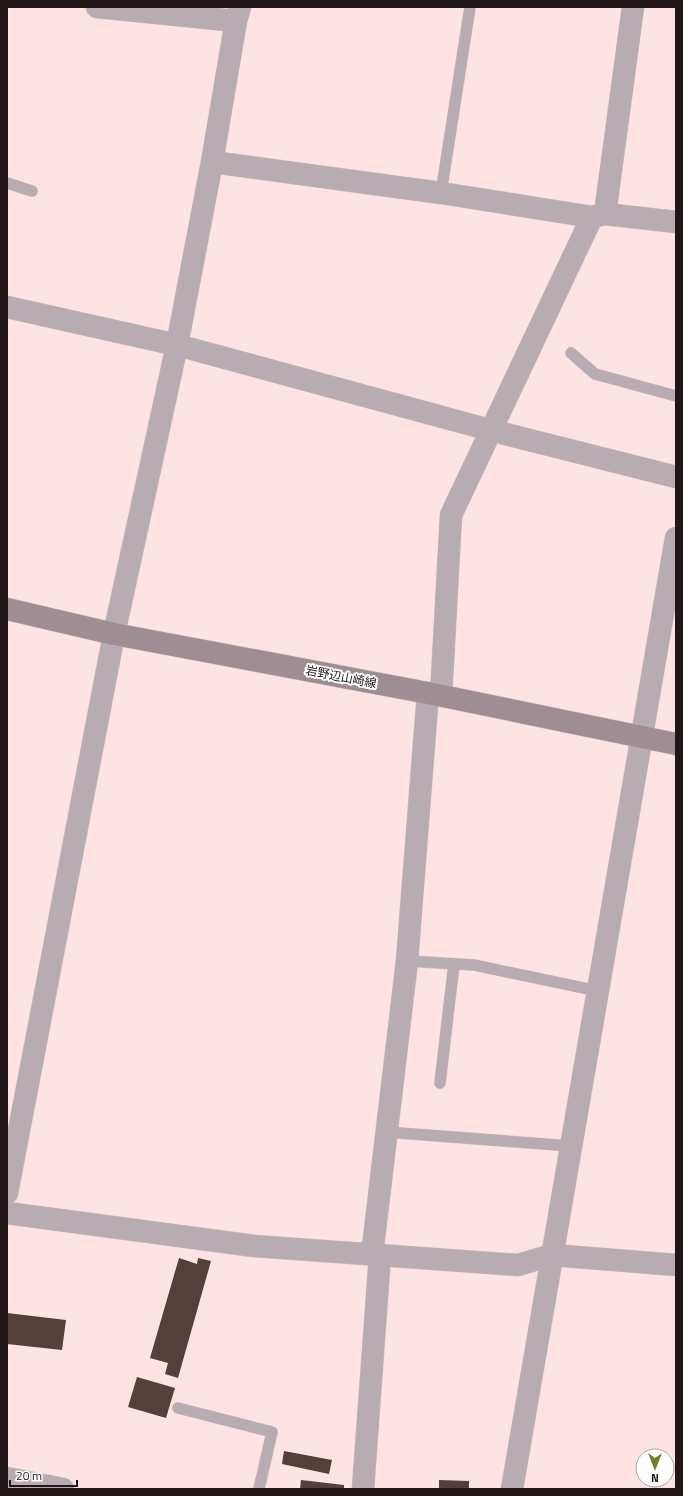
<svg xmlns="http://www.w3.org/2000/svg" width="683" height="1496" font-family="'Titillium Web','Noto Sans JP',sans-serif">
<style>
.building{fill:#543f3b}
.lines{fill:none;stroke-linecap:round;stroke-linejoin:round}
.lane-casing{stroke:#dac2c4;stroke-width:12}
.street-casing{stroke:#dac2c4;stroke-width:23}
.secondary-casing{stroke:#dac2c4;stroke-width:23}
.lane{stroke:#b7acb1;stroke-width:11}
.street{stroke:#b7acb1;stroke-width:22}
.secondary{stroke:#9e8e94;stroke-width:22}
.labels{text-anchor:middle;stroke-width:4;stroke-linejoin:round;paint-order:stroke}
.street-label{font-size:12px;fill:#201617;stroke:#fff}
</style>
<rect width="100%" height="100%" fill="#fee3e5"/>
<g class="building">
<polygon points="179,1258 197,1264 198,1258 211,1261 178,1378 165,1374 168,1363 150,1358"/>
<polygon points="7,1313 66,1320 62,1350 7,1344"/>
<polygon points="137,1377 175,1388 166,1418 128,1407"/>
<polygon points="284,1451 332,1460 329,1474 282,1464"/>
<polygon points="301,1480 344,1485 344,1489 300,1489"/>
<polygon points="439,1480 469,1481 469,1489 439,1489"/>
</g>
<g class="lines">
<defs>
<g id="lane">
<polyline points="7,183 32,191"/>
<polyline points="441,193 470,7"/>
<polyline points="571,353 595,374 676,396"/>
<polyline points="407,961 474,965 598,991"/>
<polyline points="440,1083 454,964"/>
<polyline points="386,1132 571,1146"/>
<polyline points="178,1408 272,1432 259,1489"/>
</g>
<g id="street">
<polyline points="97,7 236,21"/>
<polyline points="212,162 441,193 592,217 605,214 676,222"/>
<polyline points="605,214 633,7"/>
<polyline points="7,307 177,345 490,430 676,477"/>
<polyline points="441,696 451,515 592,217"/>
<polyline points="7,1193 114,634 177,345 212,162 236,21 240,7"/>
<polyline points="7,1213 254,1246 518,1265 552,1255 676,1265"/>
<polyline points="372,1255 407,961 428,693"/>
<polyline points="7,1478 63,1489"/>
<polyline points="363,1489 380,1255"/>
<polyline points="512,1489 676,538"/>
</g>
<polyline id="secondary" points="7,609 114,634 428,693 676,744"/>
</defs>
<use href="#lane" class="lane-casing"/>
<use href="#street" class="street-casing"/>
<use href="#secondary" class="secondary-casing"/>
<use href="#lane" class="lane"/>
<use href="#street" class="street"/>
<use href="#secondary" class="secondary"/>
</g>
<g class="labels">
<g class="street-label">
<text transform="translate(341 677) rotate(11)" y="4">岩野辺山崎線</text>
</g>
</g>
<rect width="683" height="1496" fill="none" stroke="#201617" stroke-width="16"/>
<g transform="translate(655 1468) rotate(180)"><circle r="19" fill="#ffffff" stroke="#a6a2a2"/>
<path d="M0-3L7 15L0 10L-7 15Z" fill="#767d27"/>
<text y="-6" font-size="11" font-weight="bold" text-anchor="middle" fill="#201617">N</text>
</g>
<path d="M10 1480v6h67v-6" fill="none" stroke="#201617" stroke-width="2"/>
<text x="16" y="1480" font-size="12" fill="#201617" stroke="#ffffff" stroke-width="3" paint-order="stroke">20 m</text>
</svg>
